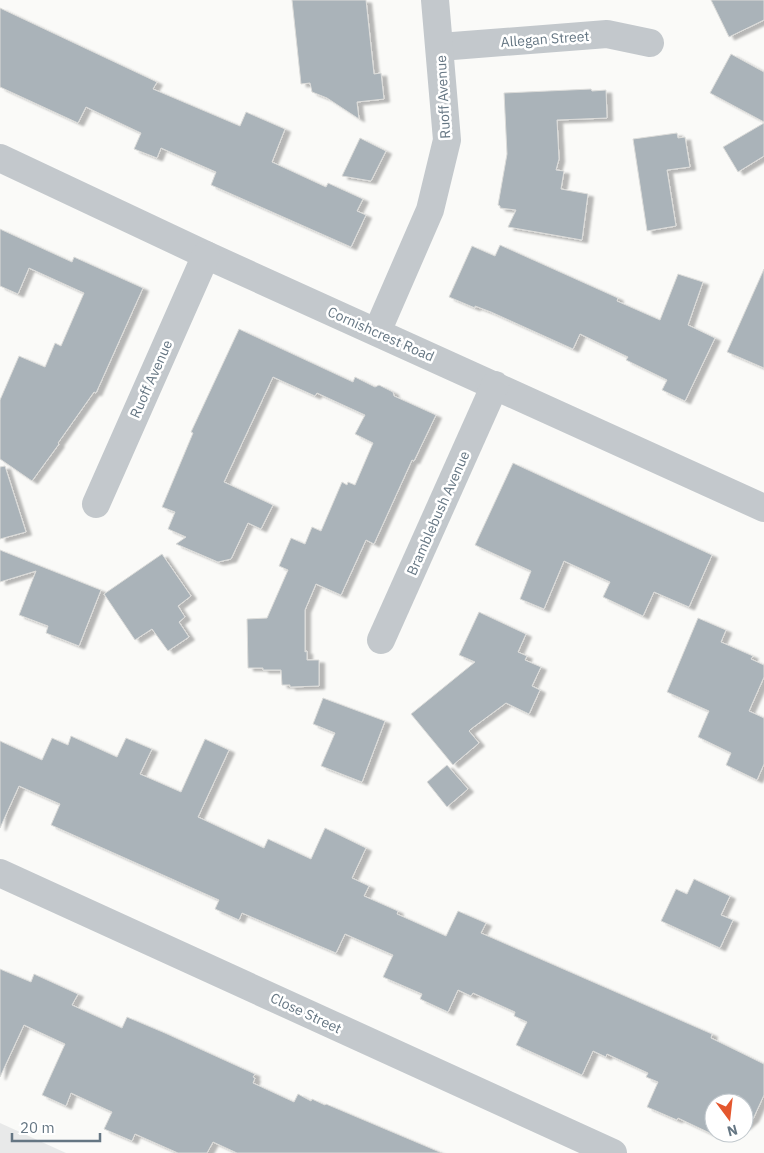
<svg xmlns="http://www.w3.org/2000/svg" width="764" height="1153" font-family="'IBM Plex Sans',sans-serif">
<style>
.built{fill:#e8e9e9}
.building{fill:#aab3b9;stroke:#dcdcda;filter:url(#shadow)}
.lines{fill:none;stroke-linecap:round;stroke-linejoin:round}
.minor{stroke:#c3c8cc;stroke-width:28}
.labels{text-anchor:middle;stroke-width:5;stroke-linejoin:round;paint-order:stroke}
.street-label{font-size:14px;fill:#657683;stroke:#fff}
</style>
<defs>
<filter id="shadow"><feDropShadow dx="5.5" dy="3" stdDeviation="1" flood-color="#0004"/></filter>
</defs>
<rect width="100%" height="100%" fill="#fafaf8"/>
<polygon class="built" points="0,1123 66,1153 0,1153"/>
<g class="building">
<polygon points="292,0 366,0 374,74 381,73 384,99 357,102 359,119 327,98 312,92 310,83 301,84"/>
<polygon points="711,0 764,0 764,20 729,37"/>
<polygon points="0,8 157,82 153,89 240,126 246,112 285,129 272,162 326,187 328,183 363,199 357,211 366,215 351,247 211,185 216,172 161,148 157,158 134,149 141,133 86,107 78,123 0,87"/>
<polygon points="731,54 764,72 764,122 710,93"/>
<polygon points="591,89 592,91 606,90 607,118 557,120 559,159 556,170 564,171 561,189 588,194 582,240 508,227 516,210 500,208 500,206 498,205 507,154 504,93"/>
<polygon points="764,123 764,156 738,172 723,147"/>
<polygon points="677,133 678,138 685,137 690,167 667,170 676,226 647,231 633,139"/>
<polygon points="360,138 386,151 371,181 342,176"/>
<polygon points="0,229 72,262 74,257 143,288 96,393 94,392 58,443 59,444 32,481 0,459 0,400 19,356 45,367 55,343 61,346 84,293 29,268 18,294 0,286"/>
<polygon points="500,245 618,298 617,301 660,320 678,274 703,282 688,325 715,338 685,401 662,390 667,380 626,360 628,357 580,334 573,349 491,312 475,306 475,308 449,297 472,246 495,256"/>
<polygon points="764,269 764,368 727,352"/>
<polygon points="239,329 353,382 355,377 375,387 379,385 393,392 394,396 436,415 414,461 412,460 374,544 366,540 341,595 316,584 305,610 305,652 307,651 307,660 319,660 319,686 290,687 290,685 282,685 281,670 263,670 263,668 248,668 247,619 267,618 288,570 279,566 291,538 305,544 312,527 321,531 342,482 347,485 348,482 355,485 373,443 355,434 365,415 317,393 315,396 273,377 224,482 273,505 261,529 248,523 231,559 218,562 176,544 186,537 168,529 175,512 162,507 193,433 191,432"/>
<polygon points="513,463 712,555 689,607 654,592 643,616 603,597 610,582 564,561 544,609 520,599 531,571 475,545"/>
<polygon points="5,466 26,532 0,539 0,467"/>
<polygon points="0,550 101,590 79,646 46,633 48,626 19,615 36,571 0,582"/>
<polygon points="162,554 191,596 178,606 185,617 179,622 189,637 168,651 152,629 135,640 104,594"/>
<polygon points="479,612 526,634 518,652 527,656 525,660 541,667 532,686 540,690 529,714 506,703 471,729 469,731 479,743 453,765 411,714 475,662 459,655"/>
<polygon points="698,618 726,630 721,642 753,656 751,659 764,665 764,677 749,711 764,718 764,764 757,780 726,765 731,753 698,737 709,711 667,692"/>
<polygon points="323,698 385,721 362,782 321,766 335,733 313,724"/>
<polygon points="71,736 117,757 126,738 152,749 140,774 181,792 205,739 229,750 198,817 264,848 268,839 311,859 325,828 366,848 352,878 369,886 364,896 398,911 397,914 446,936 458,911 486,923 481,933 712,1034 711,1038 764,1064 764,1095 753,1119 744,1127 744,1103 714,1103 714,1135 678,1118 677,1120 647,1107 658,1082 646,1077 648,1073 607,1054 606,1057 593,1051 582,1075 516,1045 527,1022 514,1016 515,1012 473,993 471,996 458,990 448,1012 420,999 422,994 383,977 393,955 345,934 336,953 242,913 239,920 215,909 219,900 51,825 60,804 19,786 0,828 0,741 42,760 52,738 68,745"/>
<polygon points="447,765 468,789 447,807 427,782"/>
<polygon points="694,879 730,896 721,915 733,920 720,948 661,921 676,889 687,894"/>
<polygon points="0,969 31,982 34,974 78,994 72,1005 122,1028 127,1017 165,1033 255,1074 253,1077 255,1078 253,1083 294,1102 298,1094 311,1101 312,1099 325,1105 326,1104 442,1153 237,1153 213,1142 207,1153 178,1153 135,1134 132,1141 104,1129 112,1112 71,1093 66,1106 42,1095 65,1044 24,1025 0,1077"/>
</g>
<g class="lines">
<g class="minor">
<polyline points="440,47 607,34 650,43"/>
<polyline points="0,158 206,255 764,508"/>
<polyline points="377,332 430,210 447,140 435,0"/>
<polyline points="96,504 206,255"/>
<polyline points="381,640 495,385"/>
<polyline points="0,873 613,1153"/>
</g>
</g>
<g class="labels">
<g class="street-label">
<text transform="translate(545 39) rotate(-4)" y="5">Allegan Street</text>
<text transform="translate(443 97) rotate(-93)" y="5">Ruoff Avenue</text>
<text transform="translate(381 334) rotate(24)" y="5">Cornishcrest Road</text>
<text transform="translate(151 379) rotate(-66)" y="5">Ruoff Avenue</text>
<text transform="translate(438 513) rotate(-66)" y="5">Bramblebush Avenue</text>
<text transform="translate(306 1013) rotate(25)" y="5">Close Street</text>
</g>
</g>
<g transform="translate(729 1118) rotate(165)"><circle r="24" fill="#ffffff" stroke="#c1c8cd"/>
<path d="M0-4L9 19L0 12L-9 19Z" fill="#e4572e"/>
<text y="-8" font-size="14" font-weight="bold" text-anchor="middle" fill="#657683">N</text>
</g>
<path d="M12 1133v8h88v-8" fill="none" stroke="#657683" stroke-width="2.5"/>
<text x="20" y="1133" font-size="15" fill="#657683" stroke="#ffffff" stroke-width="4" paint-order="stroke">20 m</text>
</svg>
